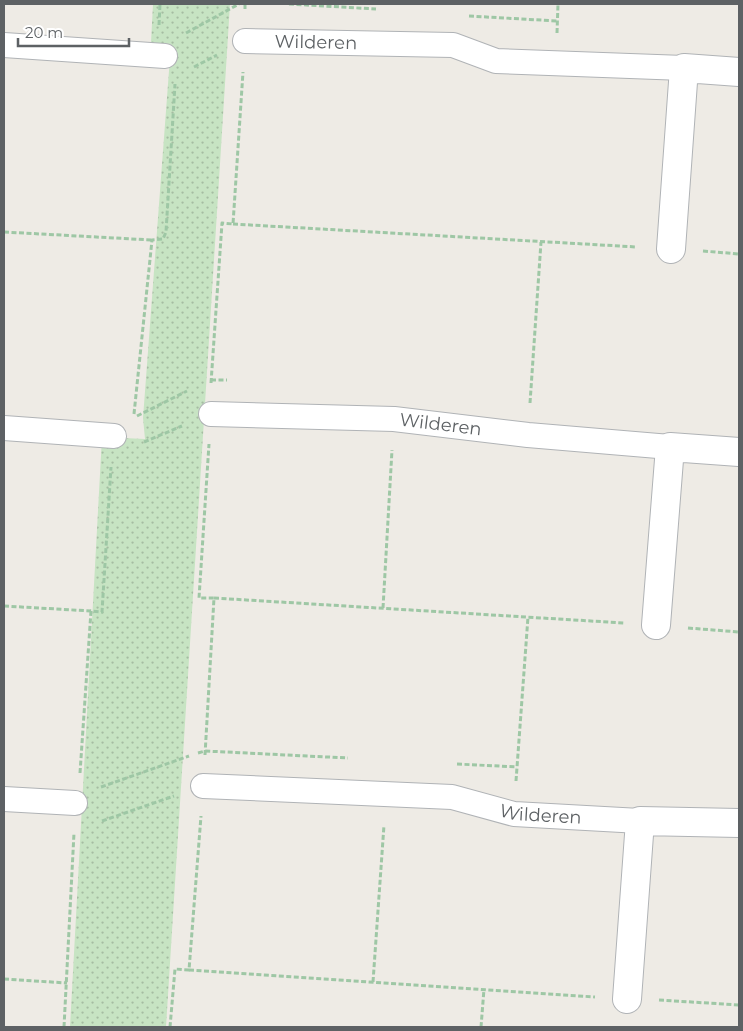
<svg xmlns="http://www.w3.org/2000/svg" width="743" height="1031" font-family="Montserrat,sans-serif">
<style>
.green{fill:url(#green-dots)}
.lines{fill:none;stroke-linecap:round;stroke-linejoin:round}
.pedestrian-casing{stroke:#b0b3b6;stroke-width:26}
.minor-casing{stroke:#b0b3b6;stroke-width:30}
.path{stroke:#9ec7a5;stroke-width:3;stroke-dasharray:5 2.5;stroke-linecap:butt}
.pedestrian{stroke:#fff;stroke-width:24}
.minor{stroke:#fff;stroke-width:28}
.labels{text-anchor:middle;stroke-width:4;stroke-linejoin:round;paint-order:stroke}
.street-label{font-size:18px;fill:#5d6164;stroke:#fff}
</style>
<defs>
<pattern id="green-dots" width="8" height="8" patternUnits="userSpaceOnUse" patternTransform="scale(1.25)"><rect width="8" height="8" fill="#c7e4c3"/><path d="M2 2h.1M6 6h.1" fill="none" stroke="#a5bca2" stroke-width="1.8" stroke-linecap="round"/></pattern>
</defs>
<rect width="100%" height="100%" fill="#eeebe5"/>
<polygon class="green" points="153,4 230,4 166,1027 70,1027 102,437 145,439 143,418 171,44 151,43"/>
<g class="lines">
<defs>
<g id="pedestrian">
<path id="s1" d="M245 41 453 45 496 61 684 68"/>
<polyline points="4,45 165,56"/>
<path id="s2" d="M211 414 394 419 528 435 670 447"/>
<polyline points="4,428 114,436"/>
<path id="s3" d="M203 786 452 797 514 814 640 821"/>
<polyline points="4,799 75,803"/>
</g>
<g id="minor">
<polyline points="671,249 684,68 739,72"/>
<polyline points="656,625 670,447 739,452"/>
<polyline points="627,999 640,821 739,823"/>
</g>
</defs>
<use href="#pedestrian" class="pedestrian-casing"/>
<use href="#minor" class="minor-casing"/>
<g class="path">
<polyline points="245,4 245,11"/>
<polyline points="289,4 376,9"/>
<polyline points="469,16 557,21"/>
<polyline points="159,25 160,4"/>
<polyline points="186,33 239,4"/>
<polyline points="557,33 558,4"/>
<polyline points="194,67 217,55"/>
<polyline points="233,224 637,247"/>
<polyline points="4,232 152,240"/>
<polyline points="703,251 739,254"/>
<polyline points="211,380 227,380"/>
<polyline points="211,383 222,223 233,224 243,72"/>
<polyline points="530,403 541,242"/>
<polyline points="134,414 152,240 163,239 166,232 175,84"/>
<polyline points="137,416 187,391"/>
<polyline points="144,442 182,426"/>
<polyline points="214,598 624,623"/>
<polyline points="4,606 91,611"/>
<polyline points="383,608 392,450"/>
<polyline points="688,628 739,632"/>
<polyline points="198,753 205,751 348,758"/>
<polyline points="205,755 214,598 199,598 209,444"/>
<polyline points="457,764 517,767"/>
<polyline points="80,773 91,611 102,612 111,467"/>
<polyline points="516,781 528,617"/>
<polyline points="101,787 189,756"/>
<polyline points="102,821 174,796"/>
<polyline points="189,970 595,997"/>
<polyline points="4,979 67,983"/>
<polyline points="373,982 384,825"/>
<polyline points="659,1000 739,1005"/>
<polyline points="64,1027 74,833"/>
<polyline points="170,1027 175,969 189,970 201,816"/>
<polyline points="481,1027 484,989"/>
</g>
<use href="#pedestrian" class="pedestrian"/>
<use href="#minor" class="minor"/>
</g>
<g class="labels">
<g class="street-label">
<text dy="6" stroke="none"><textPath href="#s1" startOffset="71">Wilderen</textPath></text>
<text dy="6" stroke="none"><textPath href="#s2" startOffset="230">Wilderen</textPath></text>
<text dy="6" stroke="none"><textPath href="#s3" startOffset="340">Wilderen</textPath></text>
</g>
</g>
<rect width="743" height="1031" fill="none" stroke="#5d6164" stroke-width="10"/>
<path d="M18 38v8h111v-8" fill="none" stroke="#5d6164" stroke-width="2.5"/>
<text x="25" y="38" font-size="15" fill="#5d6164" stroke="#ffffff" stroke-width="4" paint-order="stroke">20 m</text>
</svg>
